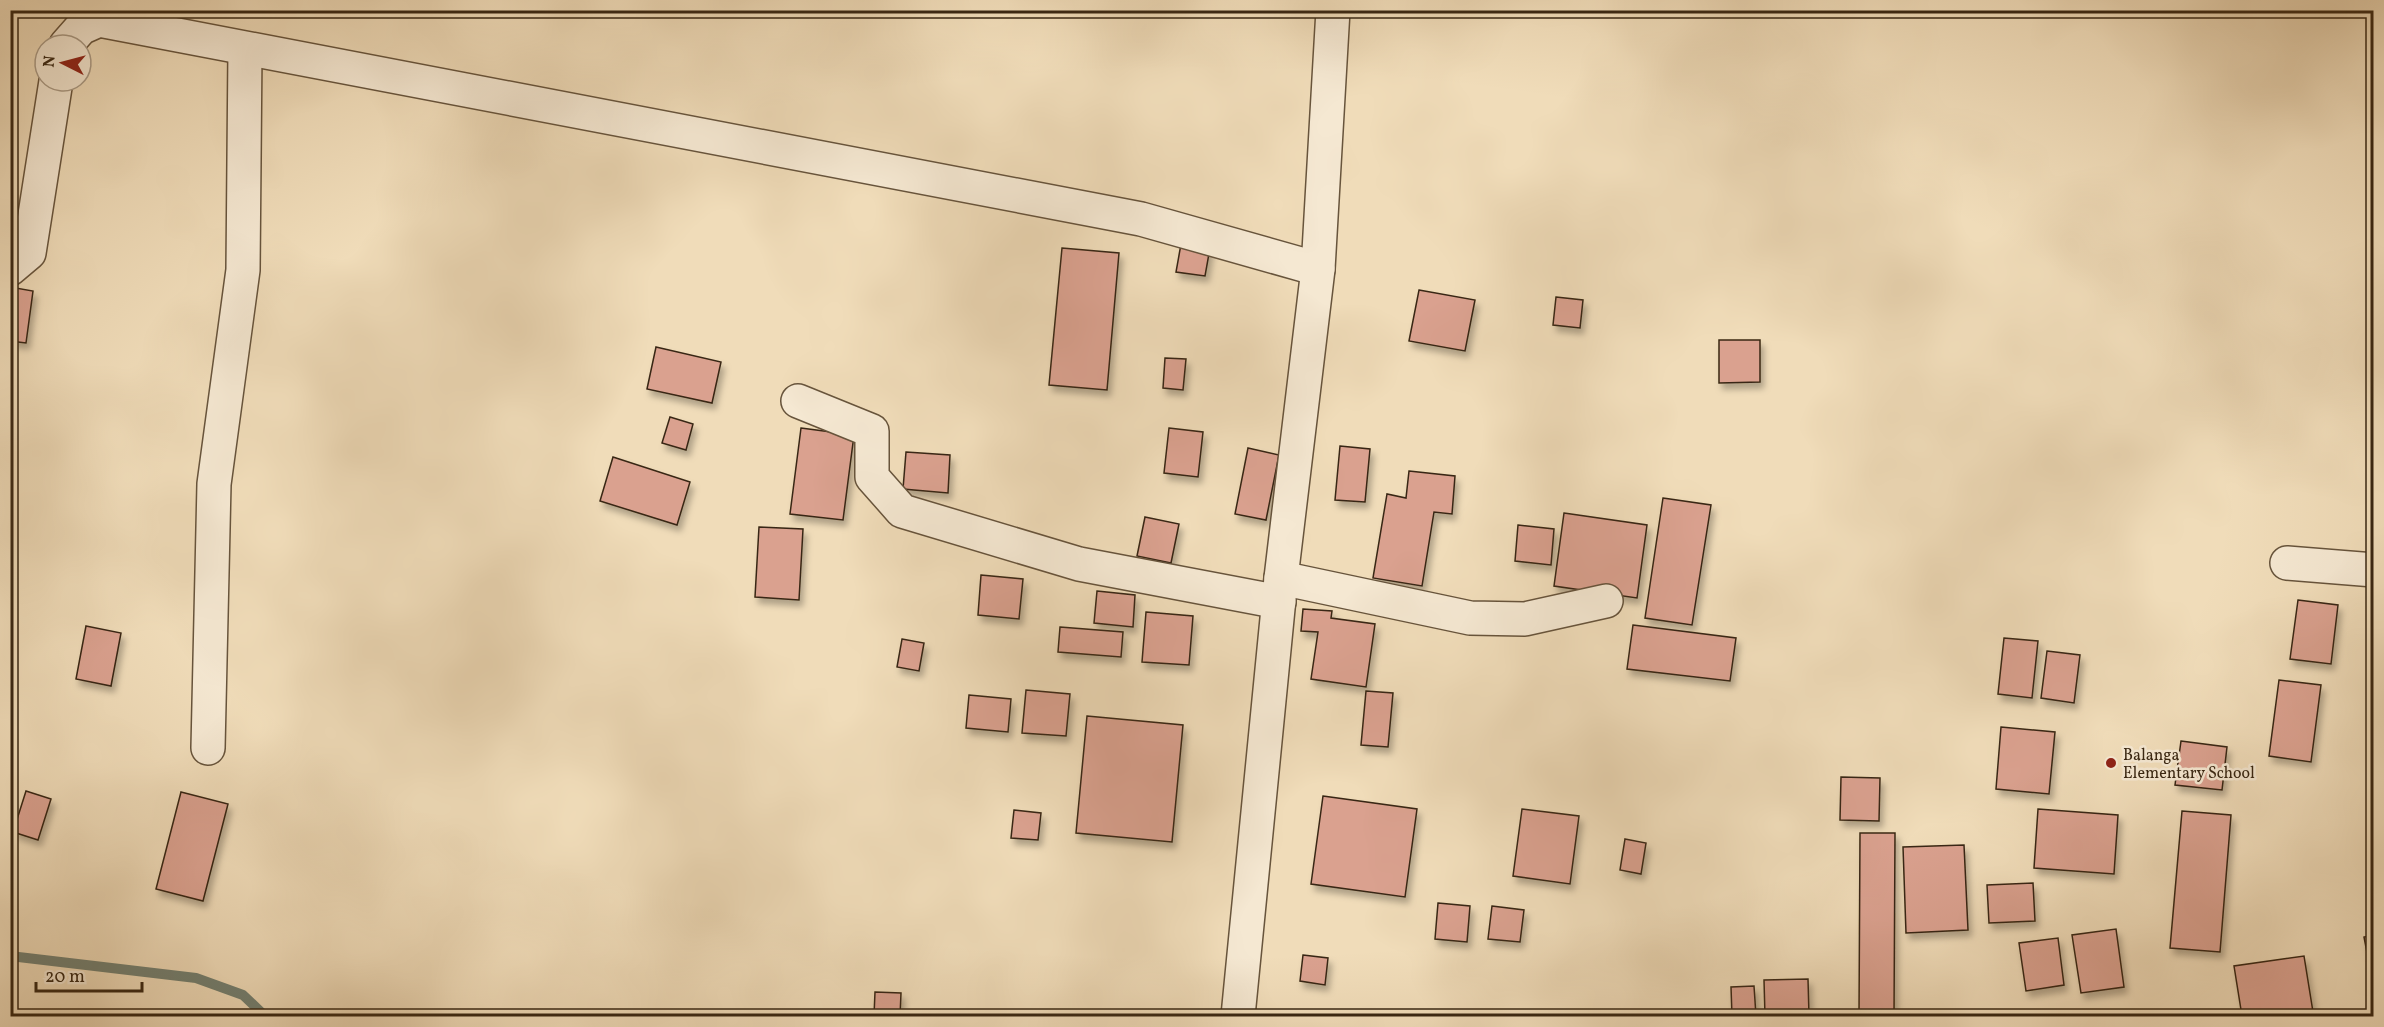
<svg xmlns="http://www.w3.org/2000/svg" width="2384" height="1027" font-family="Vollkorn,serif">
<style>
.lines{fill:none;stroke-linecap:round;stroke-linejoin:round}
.stream{stroke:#738072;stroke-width:10}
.building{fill:#daa18f;stroke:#392713;stroke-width:1.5;filter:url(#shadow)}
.minor-casing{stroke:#67543c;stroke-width:36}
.minor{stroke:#f5e8d2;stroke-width:33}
.poi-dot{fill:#8f2418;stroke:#f5e8d2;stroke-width:2}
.labels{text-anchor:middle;stroke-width:5;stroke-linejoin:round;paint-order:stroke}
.poi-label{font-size:16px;fill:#392713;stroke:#f5e8d2;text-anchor:start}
</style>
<defs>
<filter id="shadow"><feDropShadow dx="3.5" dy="6" stdDeviation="3" flood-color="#0004"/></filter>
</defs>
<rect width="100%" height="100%" fill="#f0dcb9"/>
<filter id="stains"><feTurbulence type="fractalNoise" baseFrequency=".00333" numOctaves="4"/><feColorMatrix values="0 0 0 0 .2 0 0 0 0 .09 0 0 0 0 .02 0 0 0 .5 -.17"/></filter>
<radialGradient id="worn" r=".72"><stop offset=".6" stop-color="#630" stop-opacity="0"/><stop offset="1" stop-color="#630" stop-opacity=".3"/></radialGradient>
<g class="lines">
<polyline class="stream" points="10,956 196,978 243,995 265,1016"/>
</g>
<g class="building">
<polygon points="10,218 17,219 11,259 10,259"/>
<polygon points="1181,244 1210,248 1205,276 1176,272"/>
<polygon points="1062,248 1119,253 1107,390 1049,385"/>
<polygon points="10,287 33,291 26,343 10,341"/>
<polygon points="1419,290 1475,300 1465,351 1409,341"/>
<polygon points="1556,297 1583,300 1580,328 1553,325"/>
<polygon points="1719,340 1760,340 1760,382 1719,383"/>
<polygon points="656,347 721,362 712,403 647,389"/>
<polygon points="1165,358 1186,359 1183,390 1163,388"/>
<polygon points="670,417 693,424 686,450 662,443"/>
<polygon points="801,428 854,435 843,520 790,514"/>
<polygon points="1169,428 1203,432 1198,477 1164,473"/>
<polygon points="1340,446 1370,449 1365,502 1335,500"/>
<polygon points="1248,448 1279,455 1266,520 1235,514"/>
<polygon points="906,452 950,455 948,493 903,489"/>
<polygon points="613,457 690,482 677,525 600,501"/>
<polygon points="1409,471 1455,476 1452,514 1434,512 1422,586 1373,578 1387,494 1406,498"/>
<polygon points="1663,498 1711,505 1692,625 1645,618"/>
<polygon points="1564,513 1647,525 1637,598 1554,586"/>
<polygon points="1145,517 1179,524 1171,563 1137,556"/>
<polygon points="1518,525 1554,529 1551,565 1515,561"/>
<polygon points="759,527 803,529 799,600 755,597"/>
<polygon points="981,575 1023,579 1019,619 978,615"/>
<polygon points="1097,591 1135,595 1133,627 1094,623"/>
<polygon points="2298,600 2338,605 2331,664 2290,659"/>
<polygon points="1303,609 1332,611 1331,618 1375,624 1366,687 1311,679 1318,632 1301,631"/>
<polygon points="1146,612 1193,616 1189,665 1142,662"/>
<polygon points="1633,625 1736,638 1730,681 1627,669"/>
<polygon points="86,626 121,633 111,686 76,679"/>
<polygon points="1060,627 1123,632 1121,657 1058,652"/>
<polygon points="2004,638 2038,641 2032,698 1998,694"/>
<polygon points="902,639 924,643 919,671 897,667"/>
<polygon points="2047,651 2080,655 2074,703 2041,698"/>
<polygon points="2279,680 2321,685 2311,762 2269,756"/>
<polygon points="1026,690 1070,694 1066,736 1022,733"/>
<polygon points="1366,691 1393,693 1388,747 1361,745"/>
<polygon points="969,695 1011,699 1008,732 966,728"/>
<polygon points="1087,716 1183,725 1172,842 1076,833"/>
<polygon points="2001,727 2055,732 2049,794 1996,789"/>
<polygon points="2181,741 2227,747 2222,790 2175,785"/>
<polygon points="1841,777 1880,778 1879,821 1840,820"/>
<polygon points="26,791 51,799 38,840 13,832"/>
<polygon points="181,792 228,804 203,901 156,889"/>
<polygon points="1323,796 1417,809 1405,897 1311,884"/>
<polygon points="1522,809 1579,816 1570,884 1513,876"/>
<polygon points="2038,809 2118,815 2114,874 2034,868"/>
<polygon points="1014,810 1041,813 1038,840 1011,838"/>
<polygon points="2182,811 2231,815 2220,952 2170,948"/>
<polygon points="1860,833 1895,833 1894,1016 1859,1016"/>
<polygon points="1625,839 1646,843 1641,874 1620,870"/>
<polygon points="1964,845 1968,930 1906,933 1903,847"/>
<polygon points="2033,883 2035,921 1989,923 1987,885"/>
<polygon points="1438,903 1470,906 1467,942 1435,939"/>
<polygon points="1492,906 1524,910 1520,942 1488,939"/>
<polygon points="2116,929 2124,987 2081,993 2072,935"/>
<polygon points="2374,935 2374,983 2373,983 2364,937"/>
<polygon points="2058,938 2064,985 2026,991 2019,943"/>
<polygon points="1303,955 1328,958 1325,985 1300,981"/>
<polygon points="2304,956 2313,1012 2278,1016 2242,1016 2234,966"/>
<polygon points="1808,979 1809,1016 1765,1016 1764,980"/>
<polygon points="1754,986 1756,1016 1732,1016 1731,987"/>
<polygon points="875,992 901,993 900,1016 874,1016"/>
<rect x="1509" y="1011" width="36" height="5"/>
</g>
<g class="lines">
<defs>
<g id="minor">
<polyline points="66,45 81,28 99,20 1141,219 1318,269"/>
<polyline points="10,269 29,253 56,81"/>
<polyline points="798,401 872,431 872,477 902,511 1079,564 1279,602"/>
<polyline points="2287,563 2374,570"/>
<polyline points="1281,578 1470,618 1525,619 1606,601"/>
<polyline points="208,748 214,484 243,270 245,49"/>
<polyline points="1238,1016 1281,578 1318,269 1333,10"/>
</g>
</defs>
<use href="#minor" class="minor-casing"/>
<use href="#minor" class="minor"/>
</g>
<circle class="poi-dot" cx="2111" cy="763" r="6"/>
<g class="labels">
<g class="poi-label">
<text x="2123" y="760">Balanga<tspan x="2123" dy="18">Elementary School</tspan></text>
</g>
</g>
<rect width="2384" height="1027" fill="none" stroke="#f0dcb9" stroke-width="36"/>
<rect x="12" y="12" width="2360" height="1003" fill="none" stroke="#392713" stroke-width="3"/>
<rect x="18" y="18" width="2348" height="991" fill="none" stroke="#392713" stroke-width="1.5"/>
<g transform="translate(63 63) rotate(276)"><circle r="28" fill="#f5e8d2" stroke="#aa9b86" stroke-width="1.5"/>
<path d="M0-4.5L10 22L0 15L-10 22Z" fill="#8f2418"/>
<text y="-9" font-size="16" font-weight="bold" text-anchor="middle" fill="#392713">N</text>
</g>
<path d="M36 982v9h106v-9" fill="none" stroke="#392713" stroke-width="3"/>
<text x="45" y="982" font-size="18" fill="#392713" stroke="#f5e8d2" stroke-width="4.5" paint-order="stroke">20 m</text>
<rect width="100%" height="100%" filter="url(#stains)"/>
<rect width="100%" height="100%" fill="url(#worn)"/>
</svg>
